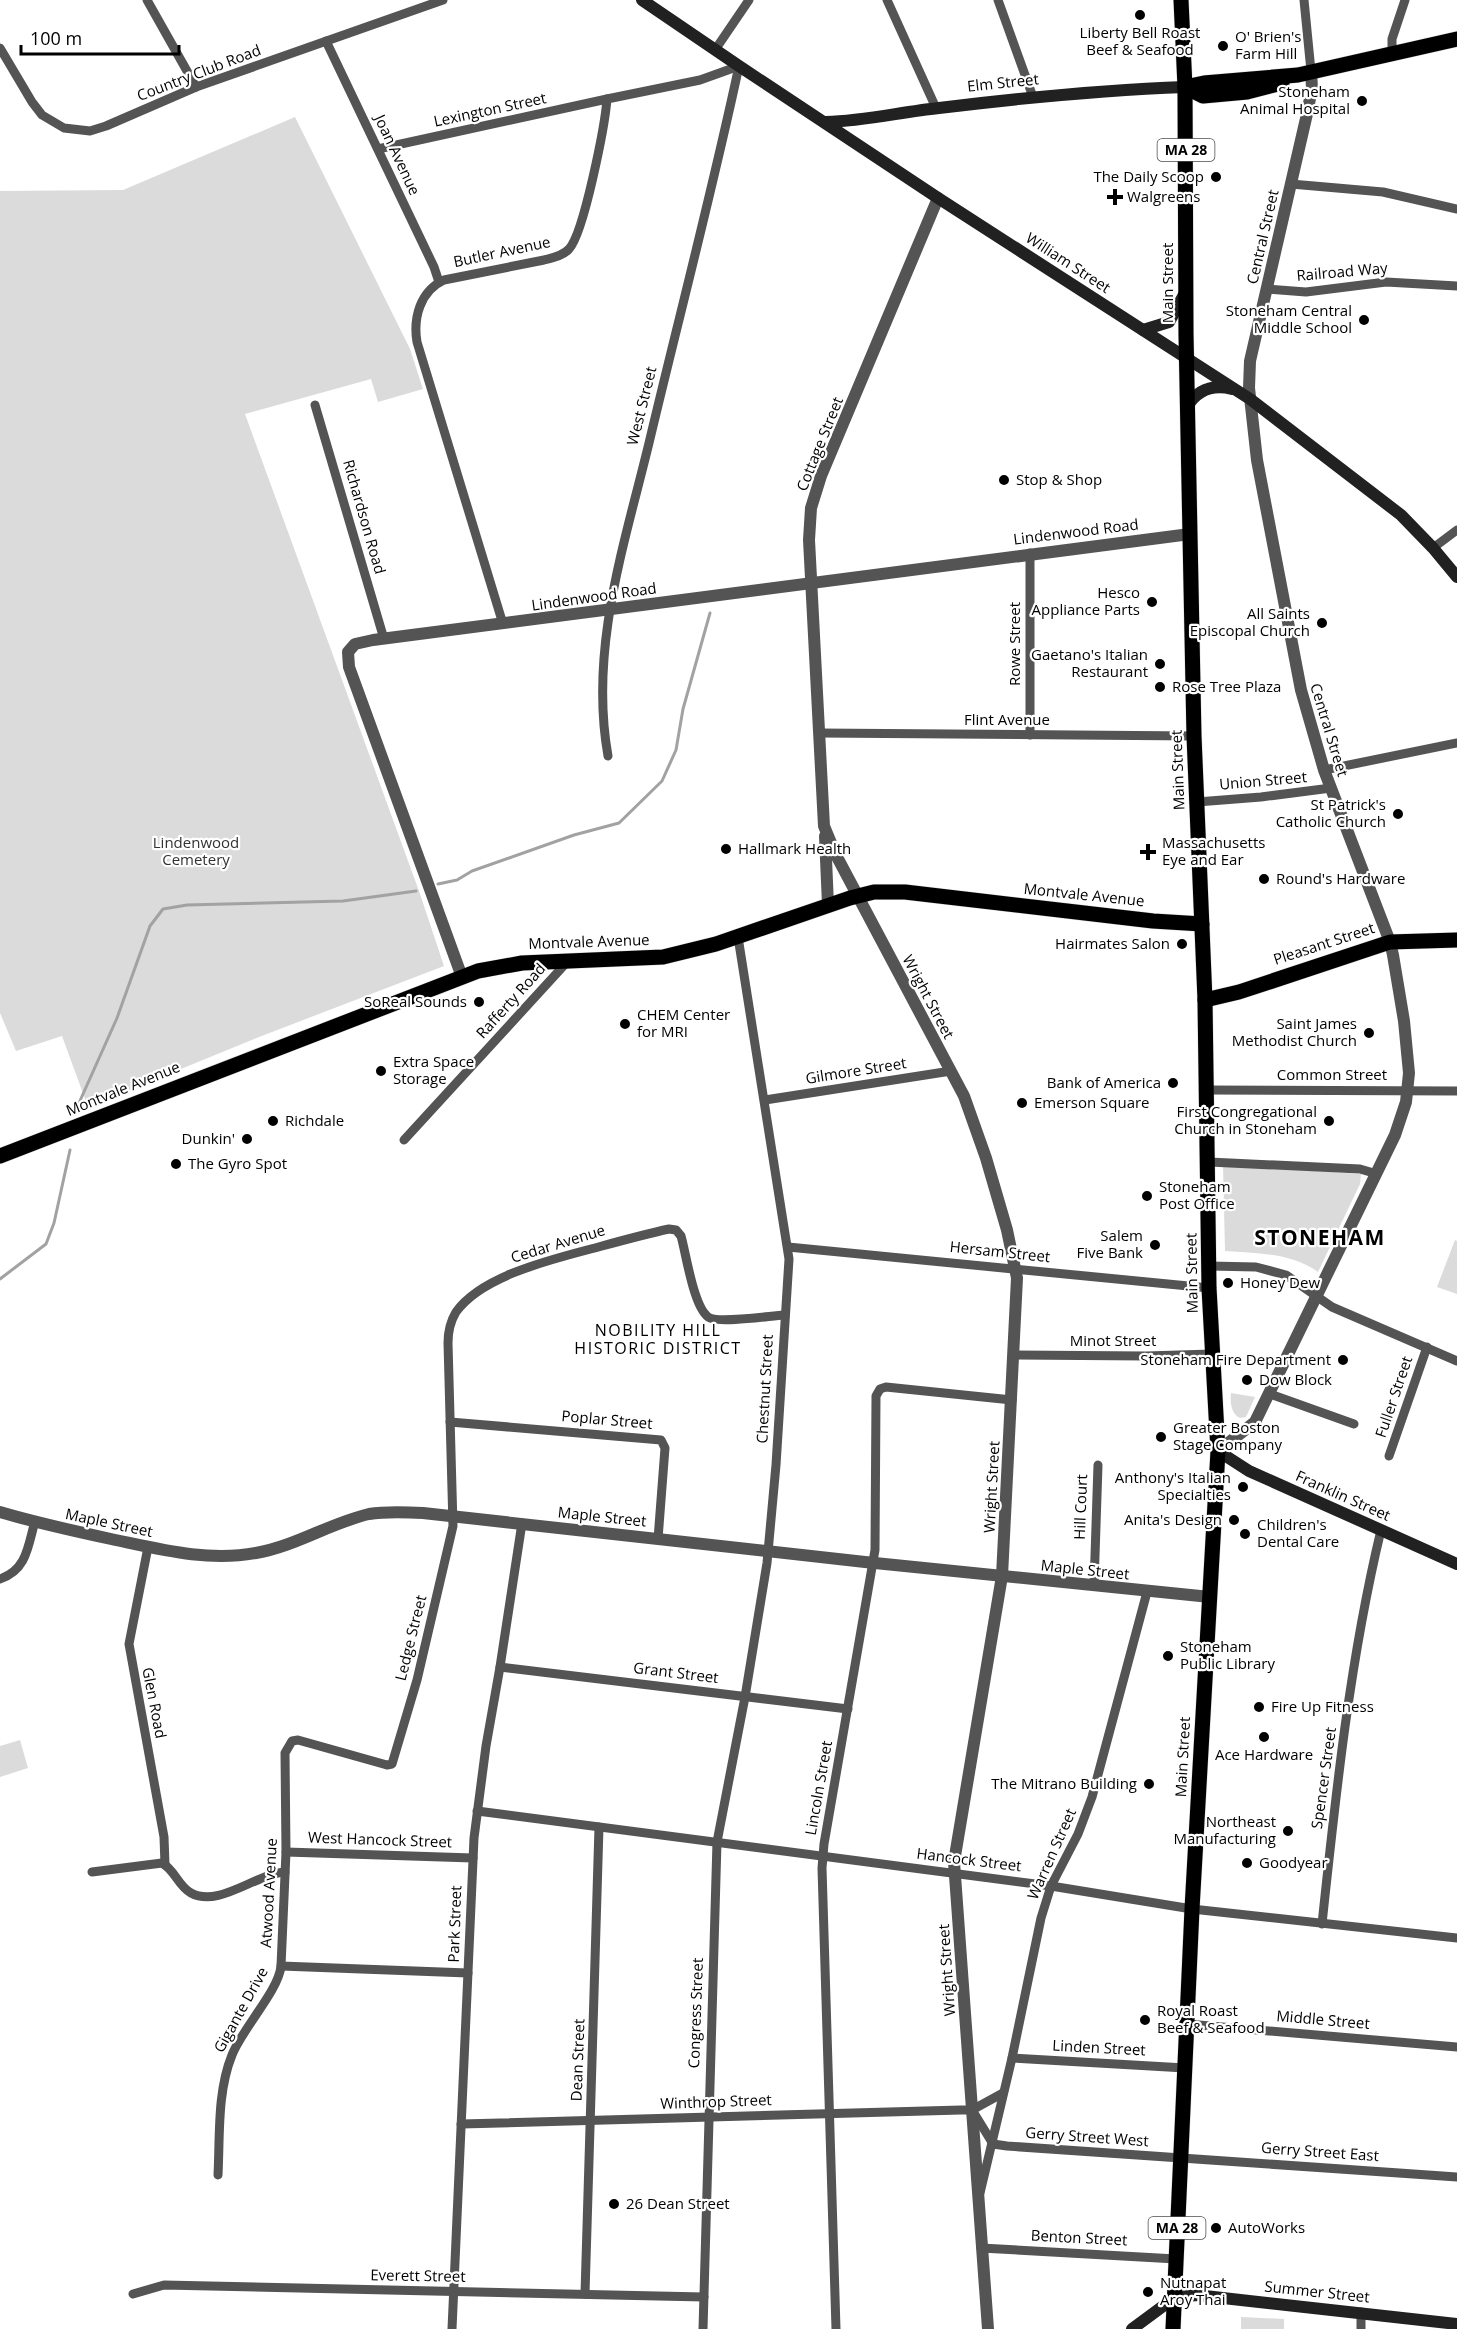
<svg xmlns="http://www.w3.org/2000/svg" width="1457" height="2329" font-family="'Open Sans',sans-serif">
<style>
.green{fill:#dbdbdb}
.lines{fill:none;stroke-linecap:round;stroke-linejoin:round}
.stream{stroke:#a2a2a2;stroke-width:3}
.primary-casing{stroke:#dbdbdb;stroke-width:16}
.minor{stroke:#545454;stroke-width:9}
.tertiary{stroke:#545454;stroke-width:12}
.secondary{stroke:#212121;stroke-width:12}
.primary{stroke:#000;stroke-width:15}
.poi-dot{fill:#000;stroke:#fff;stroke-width:2}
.labels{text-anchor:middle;stroke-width:4.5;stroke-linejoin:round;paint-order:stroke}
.shield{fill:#fff;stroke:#4c4c4c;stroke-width:1.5}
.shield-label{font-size:14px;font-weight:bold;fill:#000}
.poi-label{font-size:15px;fill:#000;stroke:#fff;text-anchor:start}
.street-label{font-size:15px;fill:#000;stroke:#fff}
.park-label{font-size:15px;fill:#323232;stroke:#fff}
.neighbourhood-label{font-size:16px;letter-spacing:1.5px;fill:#000;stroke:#fff}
.district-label{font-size:21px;font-weight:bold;letter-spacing:1.5px;fill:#000;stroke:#fff}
</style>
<rect width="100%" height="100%" fill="#fff"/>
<g class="green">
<polygon points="295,117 410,349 423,389 378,402 371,379 245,414 419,891 444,966 259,1037 88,1107 62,1036 16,1051 0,1013 0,191 123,190"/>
<path d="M1223 1165 1361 1174 1360 1184 1318 1272C1291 1253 1257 1253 1225 1251Z"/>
<polygon points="1455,1240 1457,1241 1457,1294 1437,1287"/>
<path d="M1231 1393 1255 1397 1246 1417 1240 1418C1231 1414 1230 1402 1231 1393Z"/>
<polygon points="20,1740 28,1768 0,1777 0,1746"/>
<polygon points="1241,2317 1284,2319 1284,2329 1241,2329"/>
</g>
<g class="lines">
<g class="stream">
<polyline points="438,884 457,880 472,871 574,835 619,823 662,781 676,750 683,709 710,613"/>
<polyline points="79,1103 117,1018 150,926 163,909 187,905 343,901 416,891"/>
<polyline points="0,1279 46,1244 54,1223 70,1150"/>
</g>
<defs>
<g id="primary">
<polyline points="1185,87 1204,83 1298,75 1457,39"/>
<polyline points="1185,87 1203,96 1247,92 1282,83"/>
<polyline points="1205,1000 1239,992 1390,942 1457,940"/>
<polyline points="0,1156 478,971 522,963 663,957 716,944 850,898 874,892 905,892 1153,921 1202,924"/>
<polyline points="1173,2329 1192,1909 1218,1451 1209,1288 1205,1000 1194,736 1186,334 1185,87 1181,0"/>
</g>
</defs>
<use href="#primary" class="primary-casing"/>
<g class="minor">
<polyline points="147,0 196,87"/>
<polyline points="887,0 936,108"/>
<polyline points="998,0 1033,97"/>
<polyline points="1304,0 1311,71"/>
<polyline points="326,41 434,267 439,282"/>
<polyline points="0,48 32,102 42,115 64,128 90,131 106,126 196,87 443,0"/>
<polyline points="715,50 749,0"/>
<polyline points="1392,54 1392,39 1405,0"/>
<polyline points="378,149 607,99"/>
<polyline points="1291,184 1383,192 1457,209"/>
<polyline points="1266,289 1306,292 1386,282 1457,286"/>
<polyline points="315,405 384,639"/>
<polyline points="1433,548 1457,530"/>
<path d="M503 624 417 342C413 318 420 291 444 280L544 260C552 258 563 256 569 249 584 233 605 125 607 99L700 80 739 66"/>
<polyline points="819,733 1194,736"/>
<polyline points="1030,735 1030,553"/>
<path d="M608 756C589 649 624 546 649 443 679 317 712 192 739 66"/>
<polyline points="1324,770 1457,743"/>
<polyline points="1197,802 1261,797 1331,788"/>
<polyline points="1207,1090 1457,1091"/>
<polyline points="765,1100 951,1071"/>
<polyline points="404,1140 568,961"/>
<polyline points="1209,1162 1360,1169 1377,1174"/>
<polyline points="788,1247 1209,1288"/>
<polyline points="1209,1266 1256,1267 1286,1275 1332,1307 1457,1361"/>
<polyline points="1014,1355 1146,1356 1212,1354"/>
<polyline points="1270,1394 1354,1424"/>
<polyline points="450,1422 661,1440 665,1448 658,1539"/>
<polyline points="1389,1456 1427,1347"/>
<polyline points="148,1547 129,1644 164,1837 165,1865"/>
<path d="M0 1579C27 1570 28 1546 35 1521"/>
<polyline points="1094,1586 1098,1465"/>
<polyline points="500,1667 848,1709"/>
<polyline points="477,1811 1051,1886 1192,1909 1457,1938"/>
<polyline points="286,1852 473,1858"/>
<path d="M92 1872 162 1863C175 1870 178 1886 191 1893 219 1908 255 1874 285 1872"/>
<path d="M1322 1924C1336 1792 1350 1659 1381 1530"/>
<path d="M468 1973 281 1966 286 1852 285 1753 292 1741 298 1740 387 1765 392 1764 417 1680 453 1526 448 1343C448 1332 450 1322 456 1312 483 1274 558 1258 602 1246 624 1240 646 1234 669 1229L676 1230 681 1236C686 1253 694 1311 710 1318 722 1323 769 1316 784 1315"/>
<polyline points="1187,2024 1457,2047"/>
<polyline points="1012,2058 1185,2068"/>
<polyline points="974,2113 993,2144 1007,2146 1457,2177"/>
<polyline points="461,2124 961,2110 972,2110 1003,2093"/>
<path d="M218 2175C220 2136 217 2092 232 2055 242 2029 279 1990 281 1966"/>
<polyline points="980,2193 1012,2058 1041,1918 1051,1886 1078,1834 1092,1797 1147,1592"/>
<polyline points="981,2248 1176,2259"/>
<polyline points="133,2294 164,2285 704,2297"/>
<polyline points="585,2294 599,1827"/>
<polyline points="452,2329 474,1838 486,1746 500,1667 522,1523"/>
<polyline points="703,2329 717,1842 745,1697 767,1563 776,1465 789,1259 738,937"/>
<polyline points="836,2329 822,1868 824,1844 875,1550 876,1396 880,1389 886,1387 1012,1400"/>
<polyline points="1361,2329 1361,2312"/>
</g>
<g class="tertiary">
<polyline points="938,198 821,476 811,508 809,540 824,826 836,855 964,1096 986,1158 1007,1230 1017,1278 1002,1576 954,1862 988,2329"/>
<polyline points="825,836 828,905"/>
<polyline points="462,977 349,667 348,652 355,644 373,640 1190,534"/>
<polyline points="1218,1451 1255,1422 1395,1135 1406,1102 1409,1073 1404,1021 1393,955 1390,942 1324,770 1301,690 1257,460 1249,388 1250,361 1307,114 1312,88 1311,71"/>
<path d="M0 1512C37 1523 74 1531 111 1539 159 1549 207 1562 256 1553 296 1546 330 1523 369 1514 387 1511 405 1512 423 1513L865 1562 1210 1597"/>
</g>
<g class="secondary">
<polyline points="642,0 739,66 938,198 1250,399 1401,515 1433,548 1457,577"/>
<path d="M826 122C864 121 901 112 939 108 1021 98 1103 90 1185 87"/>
<polyline points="1143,330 1169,322 1185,293"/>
<path d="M1187 407C1197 390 1212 384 1232 389"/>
<polyline points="1218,1451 1249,1471 1457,1564"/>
<polyline points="1132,2329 1174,2298 1196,2295 1457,2324"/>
</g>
<use href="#primary" class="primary"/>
</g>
<g class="poi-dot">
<circle cx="1140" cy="15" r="6"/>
<circle cx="1223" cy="46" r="6"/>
<circle cx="1362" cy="101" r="6"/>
<circle cx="1216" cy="177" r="6"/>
<path d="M1112 188h6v6h6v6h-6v6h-6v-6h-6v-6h6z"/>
<circle cx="1364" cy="320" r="6"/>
<circle cx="1004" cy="480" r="6"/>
<circle cx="1152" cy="602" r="6"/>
<circle cx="1322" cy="623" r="6"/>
<circle cx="1160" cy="664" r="6"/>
<circle cx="1160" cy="687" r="6"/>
<circle cx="1398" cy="814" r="6"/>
<circle cx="726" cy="849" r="6"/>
<path d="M1145 843h6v6h6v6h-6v6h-6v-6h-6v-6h6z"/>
<circle cx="1264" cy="879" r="6"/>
<circle cx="1182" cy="944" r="6"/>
<circle cx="479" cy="1002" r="6"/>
<circle cx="625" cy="1024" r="6"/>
<circle cx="1369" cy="1033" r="6"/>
<circle cx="381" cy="1071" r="6"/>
<circle cx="1173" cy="1083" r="6"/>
<circle cx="1022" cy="1103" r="6"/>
<circle cx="273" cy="1121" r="6"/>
<circle cx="1329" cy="1121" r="6"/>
<circle cx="247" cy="1139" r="6"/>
<circle cx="176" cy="1164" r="6"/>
<circle cx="1147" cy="1196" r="6"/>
<circle cx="1155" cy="1245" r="6"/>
<circle cx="1228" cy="1283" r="6"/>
<circle cx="1343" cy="1360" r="6"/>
<circle cx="1247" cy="1380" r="6"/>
<circle cx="1161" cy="1437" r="6"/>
<circle cx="1243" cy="1487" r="6"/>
<circle cx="1234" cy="1520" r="6"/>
<circle cx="1245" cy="1534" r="6"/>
<circle cx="1168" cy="1656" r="6"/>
<circle cx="1259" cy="1707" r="6"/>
<circle cx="1264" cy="1737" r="6"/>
<circle cx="1149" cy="1784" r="6"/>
<circle cx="1288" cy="1831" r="6"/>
<circle cx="1247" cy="1863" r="6"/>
<circle cx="1145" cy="2020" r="6"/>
<circle cx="614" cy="2204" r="6"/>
<circle cx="1216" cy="2228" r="6"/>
<circle cx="1148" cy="2292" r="6"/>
</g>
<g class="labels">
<g class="shield">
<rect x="1157.5" y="139" width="57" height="22" rx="4.5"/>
<rect x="1148.5" y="2217" width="57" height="22" rx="4.5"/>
</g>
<g class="shield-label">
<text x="1186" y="155">MA 28</text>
<text x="1177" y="2233">MA 28</text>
</g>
<g class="poi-label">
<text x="1140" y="38" text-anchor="middle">Liberty Bell Roast<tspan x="1140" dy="17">Beef &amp; Seafood</tspan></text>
<text x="1235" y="42">O' Brien's<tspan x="1235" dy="17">Farm Hill</tspan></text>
<text x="1350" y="97" text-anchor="end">Stoneham<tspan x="1350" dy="17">Animal Hospital</tspan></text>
<text x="1204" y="182" text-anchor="end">The Daily Scoop</text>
<text x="1127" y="202">Walgreens</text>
<text x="1352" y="316" text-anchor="end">Stoneham Central<tspan x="1352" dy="17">Middle School</tspan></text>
<text x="1016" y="485">Stop &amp; Shop</text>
<text x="1140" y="598" text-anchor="end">Hesco<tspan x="1140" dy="17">Appliance Parts</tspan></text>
<text x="1310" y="619" text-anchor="end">All Saints<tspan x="1310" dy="17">Episcopal Church</tspan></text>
<text x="1148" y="660" text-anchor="end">Gaetano's Italian<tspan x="1148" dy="17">Restaurant</tspan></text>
<text x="1172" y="692">Rose Tree Plaza</text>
<text x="1386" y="810" text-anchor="end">St Patrick's<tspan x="1386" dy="17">Catholic Church</tspan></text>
<text x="1162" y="848">Massachusetts<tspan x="1162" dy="17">Eye and Ear</tspan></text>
<text x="738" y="854">Hallmark Health</text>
<text x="1276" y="884">Round's Hardware</text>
<text x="1170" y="949" text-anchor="end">Hairmates Salon</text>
<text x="467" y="1007" text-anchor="end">SoReal Sounds</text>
<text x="637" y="1020">CHEM Center<tspan x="637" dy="17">for MRI</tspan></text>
<text x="1357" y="1029" text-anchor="end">Saint James<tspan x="1357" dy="17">Methodist Church</tspan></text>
<text x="393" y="1067">Extra Space<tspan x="393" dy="17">Storage</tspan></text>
<text x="1161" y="1088" text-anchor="end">Bank of America</text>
<text x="1034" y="1108">Emerson Square</text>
<text x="1317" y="1117" text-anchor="end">First Congregational<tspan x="1317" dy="17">Church in Stoneham</tspan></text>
<text x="285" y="1126">Richdale</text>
<text x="235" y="1144" text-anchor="end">Dunkin'</text>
<text x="188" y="1169">The Gyro Spot</text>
<text x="1159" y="1192">Stoneham<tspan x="1159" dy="17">Post Office</tspan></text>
<text x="1143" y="1241" text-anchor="end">Salem<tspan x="1143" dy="17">Five Bank</tspan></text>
<text x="1240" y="1288">Honey Dew</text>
<text x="1331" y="1365" text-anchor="end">Stoneham Fire Department</text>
<text x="1259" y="1385">Dow Block</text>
<text x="1173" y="1433">Greater Boston<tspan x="1173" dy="17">Stage Company</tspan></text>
<text x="1231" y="1483" text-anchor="end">Anthony's Italian<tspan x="1231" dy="17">Specialties</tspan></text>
<text x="1222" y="1525" text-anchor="end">Anita's Design</text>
<text x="1257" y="1530">Children's<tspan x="1257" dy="17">Dental Care</tspan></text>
<text x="1180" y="1652">Stoneham<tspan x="1180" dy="17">Public Library</tspan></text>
<text x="1271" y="1712">Fire Up Fitness</text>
<text x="1264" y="1760" text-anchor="middle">Ace Hardware</text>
<text x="1137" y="1789" text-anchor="end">The Mitrano Building</text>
<text x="1276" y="1827" text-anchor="end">Northeast<tspan x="1276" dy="17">Manufacturing</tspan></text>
<text x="1259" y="1868">Goodyear</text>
<text x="1157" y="2016">Royal Roast<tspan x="1157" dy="17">Beef &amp; Seafood</tspan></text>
<text x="626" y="2209">26 Dean Street</text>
<text x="1228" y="2233">AutoWorks</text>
<text x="1160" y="2288">Nutnapat<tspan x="1160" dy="17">Aroy Thai</tspan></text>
</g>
<g class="street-label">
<text transform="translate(199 73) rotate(-21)" y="5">Country Club Road</text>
<text transform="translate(1003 83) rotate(-6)" y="5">Elm Street</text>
<text transform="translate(490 110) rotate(-12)" y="5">Lexington Street</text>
<text transform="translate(397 155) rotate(65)" y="5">Joan Avenue</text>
<text transform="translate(1263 237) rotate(-77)" y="5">Central Street</text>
<text transform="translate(502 252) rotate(-12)" y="5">Butler Avenue</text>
<text transform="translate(1068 263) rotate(33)" y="5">William Street</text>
<text transform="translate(1342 272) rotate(-5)" y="5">Railroad Way</text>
<text transform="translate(1168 283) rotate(-90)" y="5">Main Street</text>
<text transform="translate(642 406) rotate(-76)" y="5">West Street</text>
<text transform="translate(820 444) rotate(-68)" y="5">Cottage Street</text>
<text transform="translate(364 517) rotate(74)" y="5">Richardson Road</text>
<text transform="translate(1076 532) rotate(-7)" y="5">Lindenwood Road</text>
<text transform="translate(594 597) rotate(-8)" y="5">Lindenwood Road</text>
<text transform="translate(1015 644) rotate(-90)" y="5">Rowe Street</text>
<text x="1007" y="725">Flint Avenue</text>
<text transform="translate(1329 730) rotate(73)" y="5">Central Street</text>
<text transform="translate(1178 770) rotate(-92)" y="5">Main Street</text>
<text transform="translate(1263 781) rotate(-5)" y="5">Union Street</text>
<text transform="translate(1084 895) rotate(6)" y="5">Montvale Avenue</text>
<text transform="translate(589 942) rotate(-2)" y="5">Montvale Avenue</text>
<text transform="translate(1324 944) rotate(-18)" y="5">Pleasant Street</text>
<text transform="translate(928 997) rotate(62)" y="5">Wright Street</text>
<text transform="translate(511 1001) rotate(-48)" y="5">Rafferty Road</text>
<text transform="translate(856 1071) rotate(-9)" y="5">Gilmore Street</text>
<text x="1332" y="1080">Common Street</text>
<text transform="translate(123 1089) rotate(-22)" y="5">Montvale Avenue</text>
<text transform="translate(558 1244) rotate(-17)" y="5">Cedar Avenue</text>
<text transform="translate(1000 1252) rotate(6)" y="5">Hersam Street</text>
<text transform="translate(1192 1273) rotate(-91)" y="5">Main Street</text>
<text x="1113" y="1346">Minot Street</text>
<text transform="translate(765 1389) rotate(-87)" y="5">Chestnut Street</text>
<text transform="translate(1394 1397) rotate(-71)" y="5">Fuller Street</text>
<text transform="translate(607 1420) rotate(5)" y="5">Poplar Street</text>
<text transform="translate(992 1487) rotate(-87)" y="5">Wright Street</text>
<text transform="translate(1343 1496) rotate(24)" y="5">Franklin Street</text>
<text transform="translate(1081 1507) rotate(-88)" y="5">Hill Court</text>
<text transform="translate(602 1517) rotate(6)" y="5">Maple Street</text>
<text transform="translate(109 1523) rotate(12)" y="5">Maple Street</text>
<text transform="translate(1085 1570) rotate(6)" y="5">Maple Street</text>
<text transform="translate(411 1638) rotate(-76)" y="5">Ledge Street</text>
<text transform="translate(676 1673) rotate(7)" y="5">Grant Street</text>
<text transform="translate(154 1703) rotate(79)" y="5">Glen Road</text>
<text transform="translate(1183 1757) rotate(-87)" y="5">Main Street</text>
<text transform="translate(1324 1778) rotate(-82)" y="5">Spencer Street</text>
<text transform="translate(819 1788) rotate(-80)" y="5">Lincoln Street</text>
<text transform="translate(380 1840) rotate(2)" y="5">West Hancock Street</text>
<text transform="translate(1052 1854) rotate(-66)" y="5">Warren Street</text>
<text transform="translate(969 1860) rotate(7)" y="5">Hancock Street</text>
<text transform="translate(269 1893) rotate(-87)" y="5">Atwood Avenue</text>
<text transform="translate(455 1924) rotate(-88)" y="5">Park Street</text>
<text transform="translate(947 1970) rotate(-94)" y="5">Wright Street</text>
<text transform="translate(241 2010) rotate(-61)" y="5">Gigante Drive</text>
<text transform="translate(696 2013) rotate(-88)" y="5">Congress Street</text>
<text transform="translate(1323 2020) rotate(5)" y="5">Middle Street</text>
<text transform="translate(1099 2048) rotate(3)" y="5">Linden Street</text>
<text transform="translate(578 2060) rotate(-88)" y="5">Dean Street</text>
<text transform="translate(716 2102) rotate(-2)" y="5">Winthrop Street</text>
<text transform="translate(1087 2137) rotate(4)" y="5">Gerry Street West</text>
<text transform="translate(1320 2152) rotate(4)" y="5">Gerry Street East</text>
<text transform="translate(1079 2238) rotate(3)" y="5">Benton Street</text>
<text transform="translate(418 2276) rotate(1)" y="5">Everett Street</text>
<text transform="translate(1317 2292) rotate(6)" y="5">Summer Street</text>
</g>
<g class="park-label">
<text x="196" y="848">Lindenwood<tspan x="196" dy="17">Cemetery</tspan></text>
</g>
<g class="neighbourhood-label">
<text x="658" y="1336">NOBILITY HILL<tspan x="658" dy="18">HISTORIC DISTRICT</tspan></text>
</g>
<g class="district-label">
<text x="1320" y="1245">STONEHAM</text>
</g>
</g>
<path d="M21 45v9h158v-9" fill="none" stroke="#000000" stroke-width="3"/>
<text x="30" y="45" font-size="18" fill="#000000" stroke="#ffffff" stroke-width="4.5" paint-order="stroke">100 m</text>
</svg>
